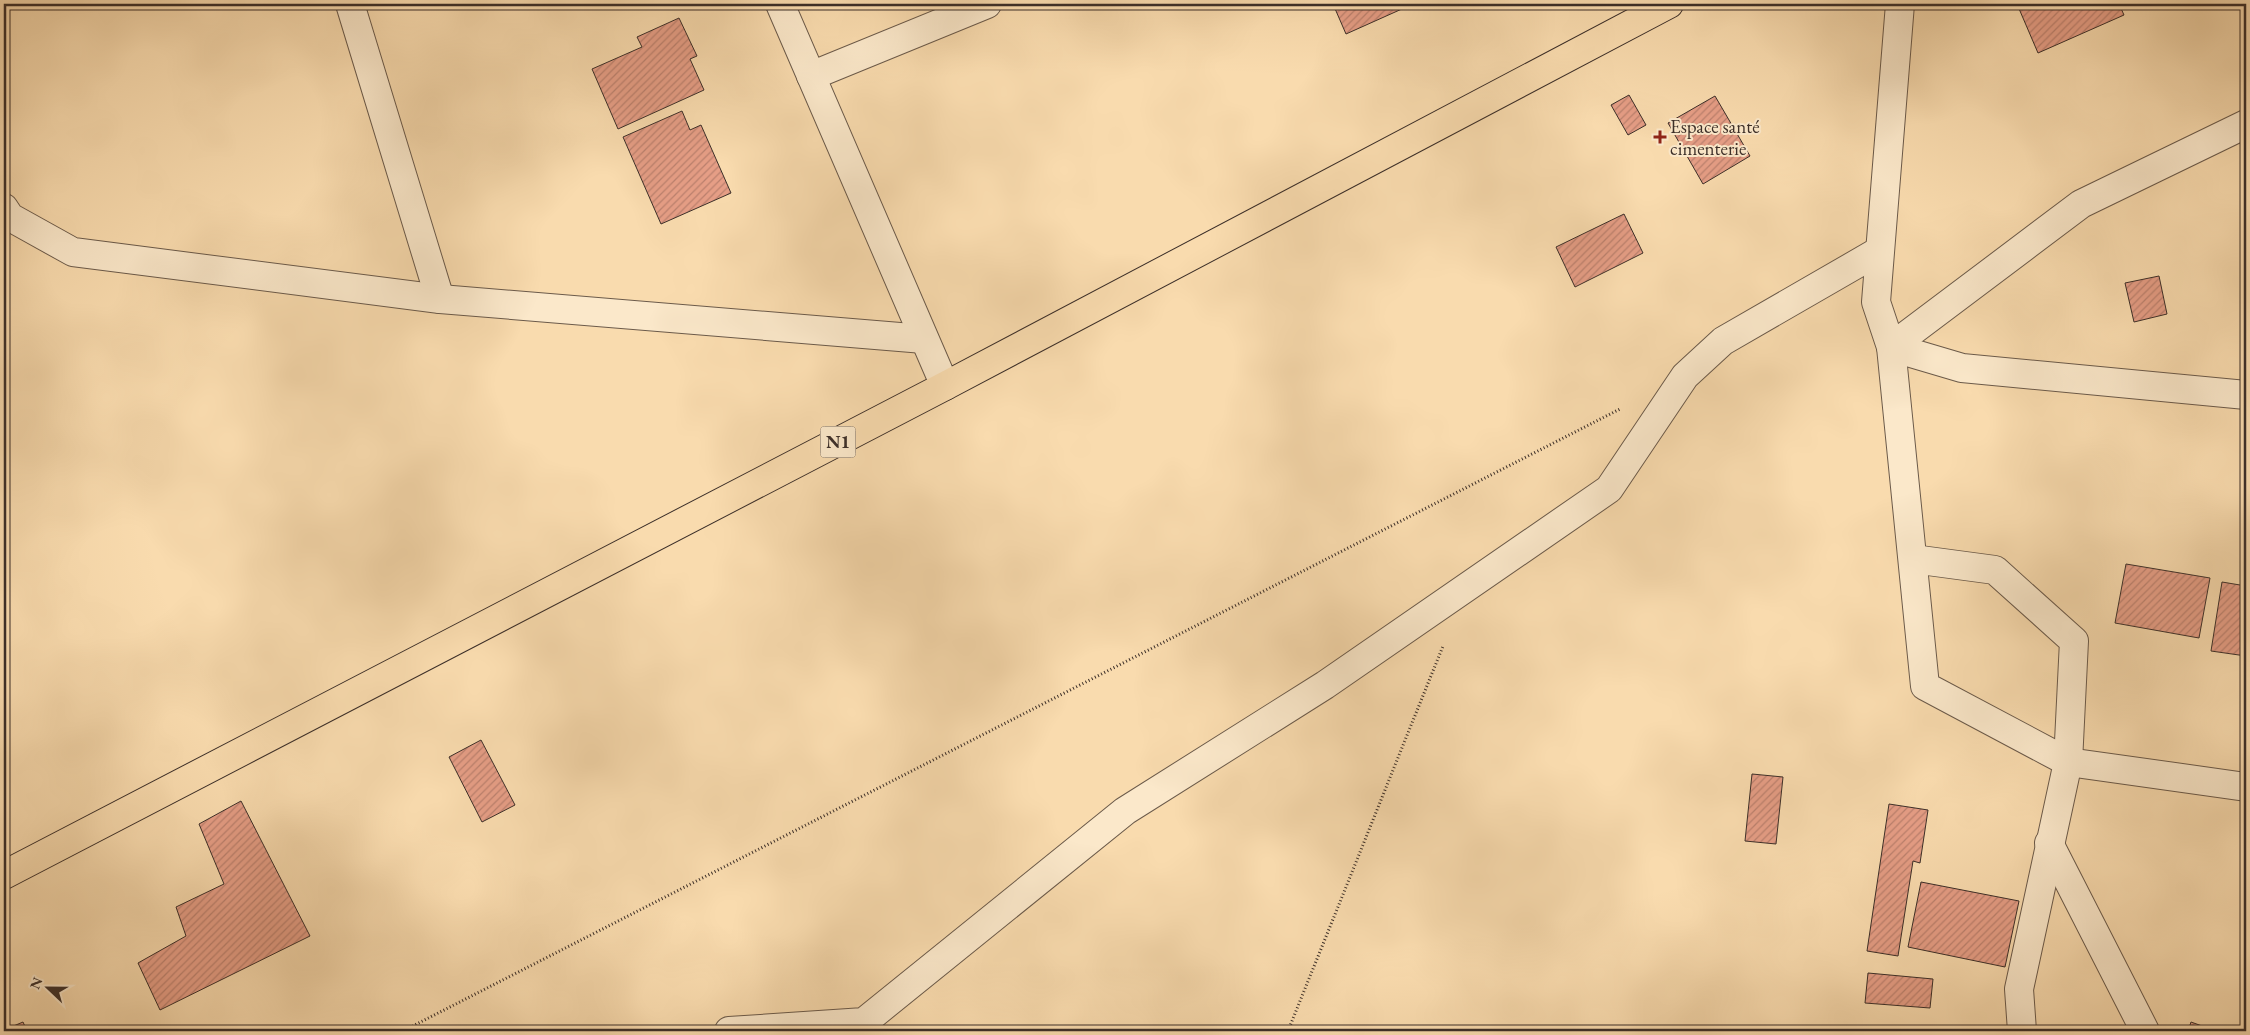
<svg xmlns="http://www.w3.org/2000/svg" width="2250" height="1035" font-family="'EB Garamond',serif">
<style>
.building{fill:url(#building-hatch);stroke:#3c2f29}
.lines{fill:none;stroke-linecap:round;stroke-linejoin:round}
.minor-casing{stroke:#6b5a4a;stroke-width:30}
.highway-casing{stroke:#3c2f29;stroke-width:30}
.path{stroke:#3c2f29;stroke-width:3;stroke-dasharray:1 2.5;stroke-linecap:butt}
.minor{stroke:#fbe8ca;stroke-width:28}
.highway{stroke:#f9dbae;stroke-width:28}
.poi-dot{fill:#8f2418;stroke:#fbe8ca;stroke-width:2}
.labels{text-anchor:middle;stroke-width:4;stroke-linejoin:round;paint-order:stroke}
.shield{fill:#fbe8ca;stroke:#756659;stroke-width:1}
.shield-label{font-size:18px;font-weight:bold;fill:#3c2f29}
.poi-label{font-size:19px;fill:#3c2f29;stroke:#fbe8ca;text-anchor:start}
</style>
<defs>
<pattern id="building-hatch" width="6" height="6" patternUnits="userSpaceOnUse" patternTransform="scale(1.25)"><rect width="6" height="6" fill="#e69e86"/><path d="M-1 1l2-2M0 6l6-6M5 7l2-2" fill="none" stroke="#bc816e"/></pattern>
</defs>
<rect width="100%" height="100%" fill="#f9dbae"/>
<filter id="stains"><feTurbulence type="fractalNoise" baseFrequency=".004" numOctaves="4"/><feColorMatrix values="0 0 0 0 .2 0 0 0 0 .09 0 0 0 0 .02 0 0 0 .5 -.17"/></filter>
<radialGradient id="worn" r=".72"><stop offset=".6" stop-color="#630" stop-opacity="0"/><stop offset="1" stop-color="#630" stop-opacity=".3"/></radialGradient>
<g class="building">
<polygon points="1333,4 1413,4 1346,34"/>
<polygon points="2017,4 2119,4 2124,15 2038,53"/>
<polygon points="679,18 697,56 690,59 704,90 618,129 592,69 642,47 637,37"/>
<polygon points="1629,95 1646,125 1628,135 1611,105"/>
<polygon points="1715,96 1750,156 1703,184 1668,123"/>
<polygon points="682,111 690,130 701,125 731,193 661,224 623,137"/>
<polygon points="1624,214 1643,253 1575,287 1556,247"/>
<polygon points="2159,276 2167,314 2134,322 2125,283"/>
<polygon points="2126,564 2210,578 2199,638 2115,623"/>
<polygon points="2222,582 2246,586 2246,656 2211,651"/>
<polygon points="481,740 515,805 482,822 449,757"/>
<polygon points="1752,774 1783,777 1776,844 1745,841"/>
<polygon points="241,801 310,936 160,1010 138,963 186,936 176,907 224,884 199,824"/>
<polygon points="1889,804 1928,810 1920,863 1913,861 1898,956 1867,951"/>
<polygon points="1921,882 2019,901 2005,967 1908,947"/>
<polygon points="1868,973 1933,979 1930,1008 1865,1003"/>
<polygon points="2246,1008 2246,1024 2241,1021"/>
<polygon points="23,1022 27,1031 4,1031 4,1030"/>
<polygon points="2191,1022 2216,1031 2188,1031"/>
<polygon points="1708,1026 1740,1031 1707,1031"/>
</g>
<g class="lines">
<defs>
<g id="minor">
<polyline points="350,4 440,299"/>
<polyline points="780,4 945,386"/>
<polyline points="1900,4 1876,302 1891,347 1962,368 2246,395"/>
<polyline points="811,76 987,4"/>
<polyline points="2246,124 2081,204 1891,347 1925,686 2068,762 2246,787"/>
<polyline points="4,208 10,217 73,252 440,299 924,339"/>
<polyline points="1913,559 1995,570 2074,641 2068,762 2019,989 2022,1031"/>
<polyline points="2049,843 2145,1031"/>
<polyline points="729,1031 864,1022 1125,811 1325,685 1609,489 1685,376 1723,341 1879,251"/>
</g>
<polyline id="highway" points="4,875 945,386 1669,4"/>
</defs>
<use href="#minor" class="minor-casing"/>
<use href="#highway" class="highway-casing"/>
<g class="path">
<polyline points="403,1031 1620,409"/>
<polyline points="1288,1031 1443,646"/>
</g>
<use href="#minor" class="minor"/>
<use href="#highway" class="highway"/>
</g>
<path class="poi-dot" d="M1657.5 129.5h5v5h5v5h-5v5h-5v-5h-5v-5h5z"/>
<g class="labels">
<rect class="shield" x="820.5" y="426.5" width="35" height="31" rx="4"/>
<g class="shield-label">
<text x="838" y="448">N1</text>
</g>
<g class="poi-label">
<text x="1670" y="133">Espace santé<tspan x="1670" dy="22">cimenterie</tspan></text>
</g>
</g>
<rect width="2250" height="1035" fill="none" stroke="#f9dbae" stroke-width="20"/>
<rect x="5" y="5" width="2240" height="1025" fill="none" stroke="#3c2f29" stroke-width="2.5"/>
<rect x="10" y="10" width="2230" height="1015" fill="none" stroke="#3c2f29"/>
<g transform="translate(48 988) rotate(292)" stroke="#fbe8ca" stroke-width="4" paint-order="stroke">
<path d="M0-4L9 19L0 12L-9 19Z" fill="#3c2f29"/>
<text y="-8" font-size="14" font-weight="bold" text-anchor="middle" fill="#3c2f29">N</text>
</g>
<rect width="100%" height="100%" filter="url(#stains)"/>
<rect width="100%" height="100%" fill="url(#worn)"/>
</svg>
